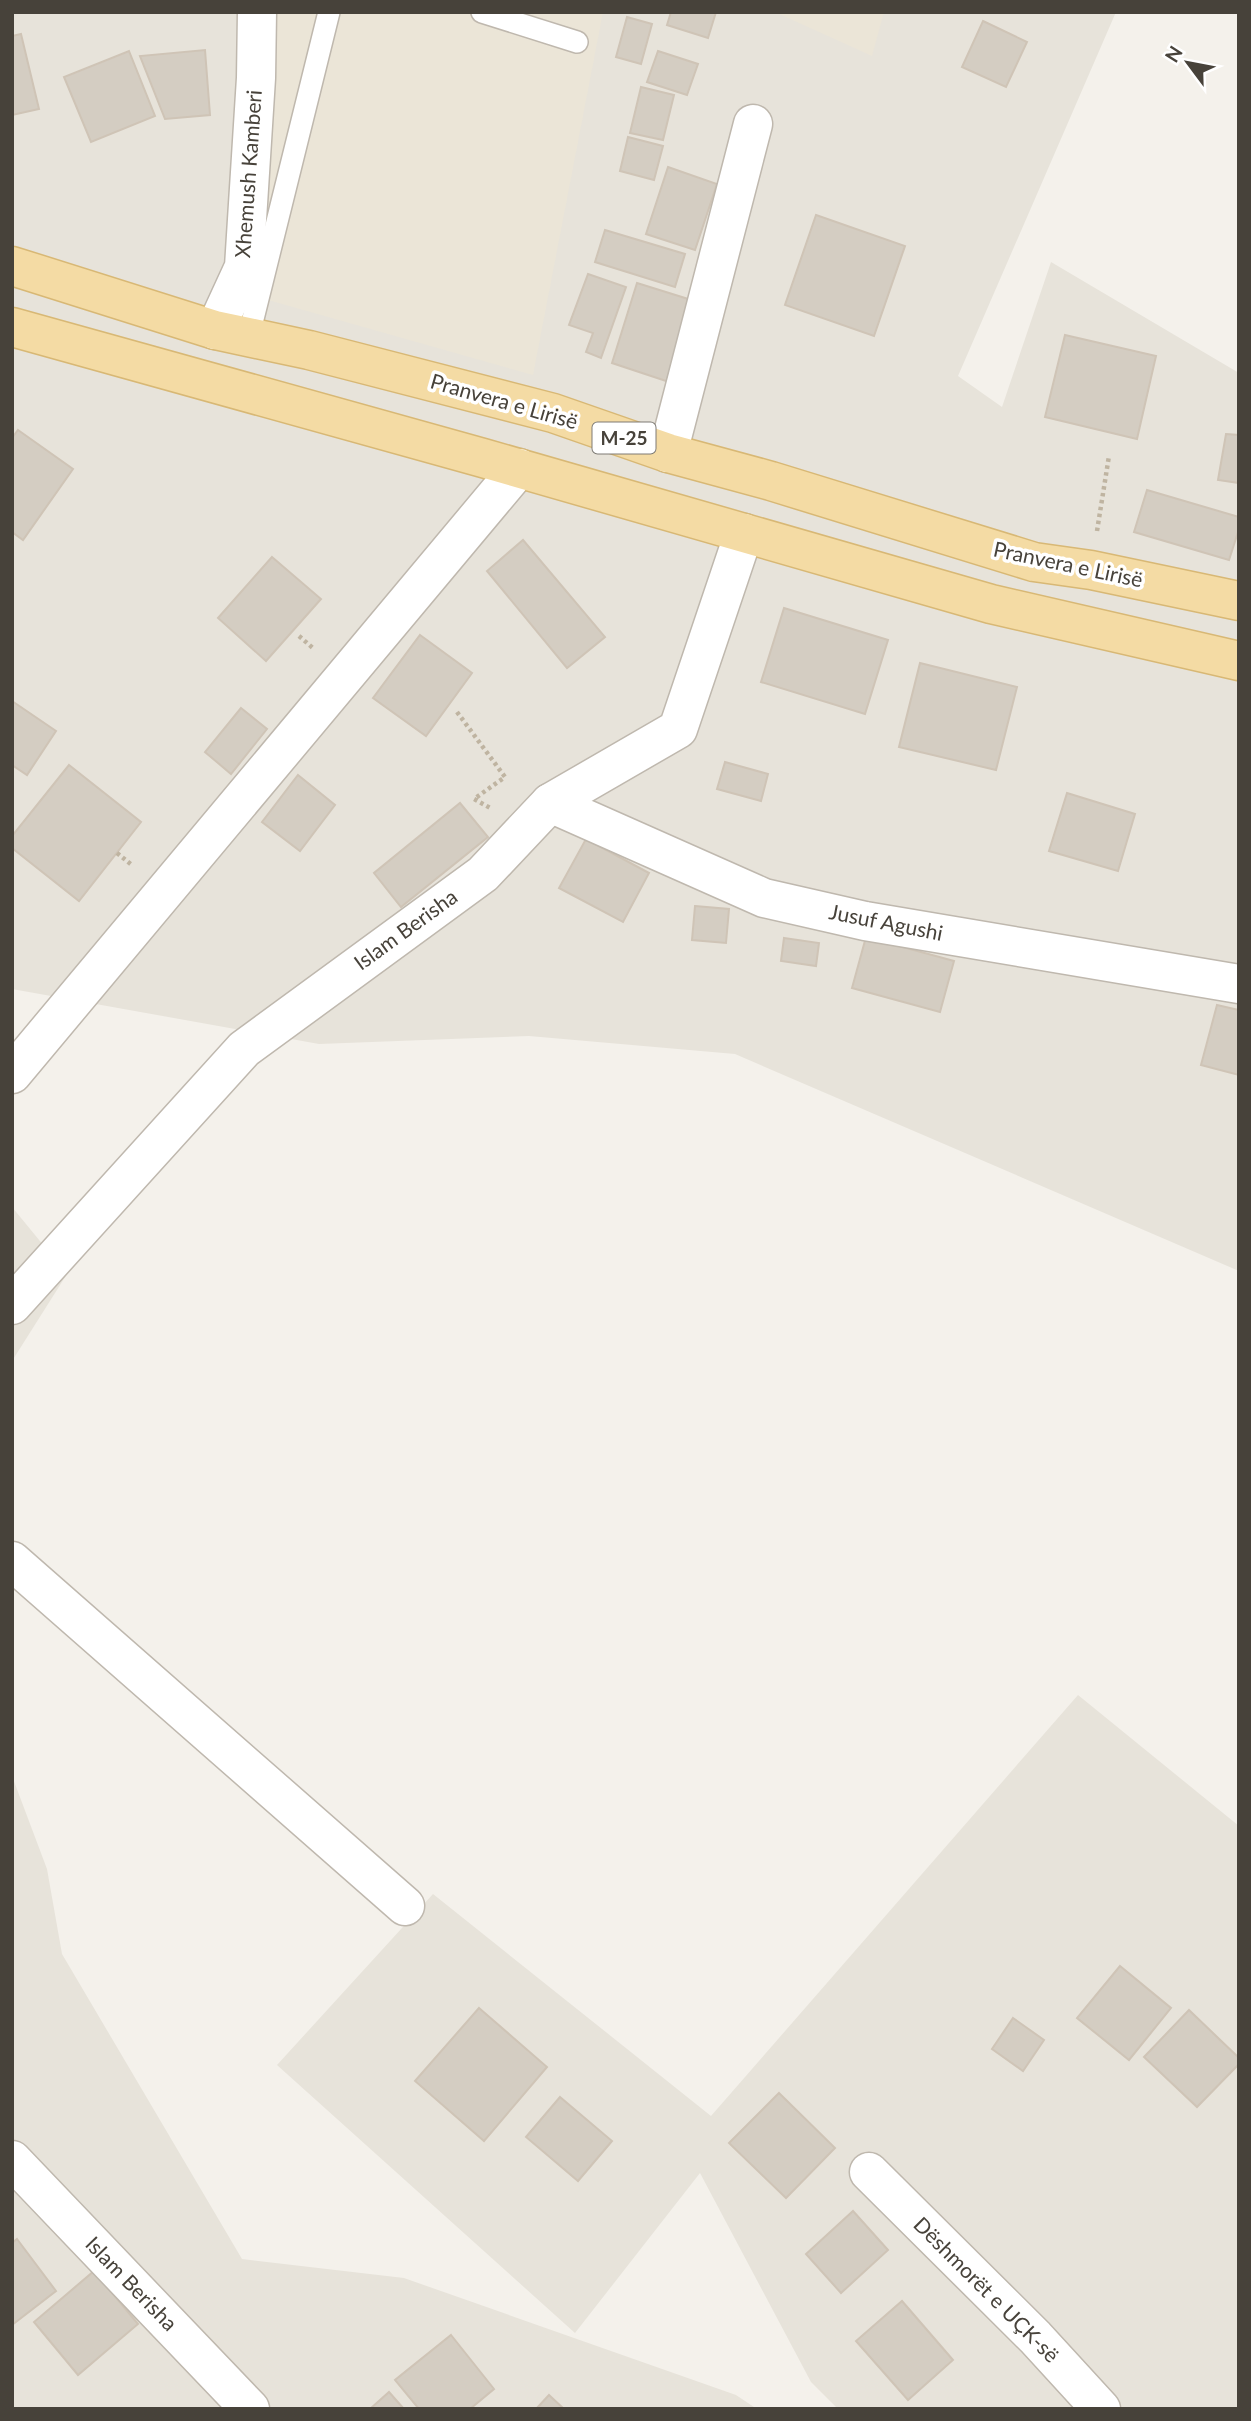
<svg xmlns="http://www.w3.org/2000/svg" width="1251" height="2421" font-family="Lato,sans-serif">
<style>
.residential{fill:#e7e3da}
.education{fill:#ebe5d7}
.building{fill:#d4cdc2;stroke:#cfc4b6;stroke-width:2}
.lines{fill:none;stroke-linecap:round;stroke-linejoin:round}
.lane-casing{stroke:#bfb8ae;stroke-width:24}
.street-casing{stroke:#bfb8ae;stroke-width:41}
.primary-casing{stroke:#d8b875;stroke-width:41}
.path{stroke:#bfb4a1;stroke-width:4.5;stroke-dasharray:3.5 3.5;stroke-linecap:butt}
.lane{stroke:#fff;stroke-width:21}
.street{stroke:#fff;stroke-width:38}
.primary{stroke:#f4dba4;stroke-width:38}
.labels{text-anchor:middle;stroke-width:7;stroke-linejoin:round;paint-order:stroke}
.shield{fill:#fff;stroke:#7e7b75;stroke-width:2}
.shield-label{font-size:19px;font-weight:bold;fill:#47423a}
.street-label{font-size:21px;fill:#47423a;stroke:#fff}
</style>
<rect width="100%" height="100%" fill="#f4f1eb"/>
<g class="residential">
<polygon points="12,12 1116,12 958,376 1002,407 1051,262 1239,373 1239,1271 735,1054 529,1036 319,1044 12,989"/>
<polygon points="12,1207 67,1274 12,1361"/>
<polygon points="1078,1695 1239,1826 1239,2409 838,2409 811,2382 700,2173 575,2333 277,2065 433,1894 711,2116"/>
<polygon points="12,1776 47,1869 62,1954 242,2259 404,2278 736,2395 757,2409 12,2409"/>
</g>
<g class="education">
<polygon points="266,12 603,12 533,375 240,292"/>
<polygon points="775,12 884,12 872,56"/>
</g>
<g class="building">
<polygon points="671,12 716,12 708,38 667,25"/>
<polygon points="627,17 652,24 641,64 616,57"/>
<polygon points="983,21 1027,42 1006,87 962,67"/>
<polygon points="21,34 39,109 12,115 12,36"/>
<polygon points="205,50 210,115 165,119 140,56"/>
<polygon points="129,51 155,116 91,142 64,77"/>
<polygon points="658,51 698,64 687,95 647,82"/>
<polygon points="641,87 674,95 663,140 630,133"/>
<polygon points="628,137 663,146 654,180 620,171"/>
<polygon points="668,167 717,184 695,250 646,234"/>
<polygon points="816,215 905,246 874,336 785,305"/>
<polygon points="605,230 685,254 675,287 595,262"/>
<polygon points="588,274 626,287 601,358 586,352 593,333 569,325"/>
<polygon points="637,283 701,303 675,384 612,363"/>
<polygon points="1065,335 1156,356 1137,439 1045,417"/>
<polygon points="18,430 73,469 23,540 12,532 12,438"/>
<polygon points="1226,434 1239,435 1239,483 1218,480"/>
<polygon points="1147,490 1239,517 1239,529 1229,560 1134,532"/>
<polygon points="523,540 605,637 567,668 487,571"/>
<polygon points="272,557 321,599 266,661 218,618"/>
<polygon points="784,608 888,640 865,714 761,682"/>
<polygon points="420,635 472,673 426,736 373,698"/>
<polygon points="920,663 1017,687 996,770 899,747"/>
<polygon points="12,701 56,731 27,775 12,765"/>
<polygon points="241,708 267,729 231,774 205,752"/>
<polygon points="725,762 768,774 761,801 717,789"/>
<polygon points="69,765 141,822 79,901 12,848 12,836"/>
<polygon points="298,775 335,805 300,851 262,822"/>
<polygon points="1067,793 1135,814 1118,871 1049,851"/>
<polygon points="460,803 488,837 401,907 374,873"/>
<polygon points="586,839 649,873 623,922 559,888"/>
<polygon points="695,906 729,909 726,943 692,940"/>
<polygon points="866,937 954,961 940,1012 852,988"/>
<polygon points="784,938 819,943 816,966 781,961"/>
<polygon points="1217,1005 1239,1010 1239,1075 1201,1065"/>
<polygon points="1120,1966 1171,2008 1129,2060 1077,2018"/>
<polygon points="479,2008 547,2067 484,2141 415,2081"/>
<polygon points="1189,2010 1239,2058 1239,2064 1197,2107 1144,2057"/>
<polygon points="1013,2018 1044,2040 1023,2071 992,2049"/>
<polygon points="779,2093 835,2148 786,2198 729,2143"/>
<polygon points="560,2097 612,2141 578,2181 526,2137"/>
<polygon points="853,2211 888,2250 841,2293 806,2254"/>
<polygon points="17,2239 56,2291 12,2325 12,2243"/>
<polygon points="94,2271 138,2324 78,2375 34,2322"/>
<polygon points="902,2301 953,2360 908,2400 856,2341"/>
<polygon points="451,2335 494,2389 470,2409 419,2409 395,2380"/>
<polygon points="389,2392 404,2409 370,2409"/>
<polygon points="549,2395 564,2409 536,2409"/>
</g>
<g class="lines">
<defs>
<g id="lane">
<polyline points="482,12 577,42"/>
<polyline points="248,339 329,12"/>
</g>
<g id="street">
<polyline points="215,330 244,267 256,78 257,12"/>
<polyline points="668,453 753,124"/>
<polyline points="550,803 764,898 865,921 1239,984"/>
<polyline points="12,1074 519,468"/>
<polyline points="12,1305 244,1049 483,874 550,803 678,729 744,533"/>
<polyline points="12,1561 405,1906"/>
<polyline points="12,2160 250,2409"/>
<polyline points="869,2172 1035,2337 1101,2409"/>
</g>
<g id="primary">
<polyline points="12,266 215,330 309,350 553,413 668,453 771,481 1034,562 1091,570 1239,601"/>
<polyline points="12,327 483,458 991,604 1239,661"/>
</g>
</defs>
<use href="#lane" class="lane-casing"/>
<use href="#street" class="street-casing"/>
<use href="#primary" class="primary-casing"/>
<g class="path">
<polyline points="1097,531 1109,456"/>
<polyline points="299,636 314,649"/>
<polyline points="457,712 505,777 474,799 492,809"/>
<polyline points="117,853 133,866"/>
</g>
<use href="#lane" class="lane"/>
<use href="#street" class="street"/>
<use href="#primary" class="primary"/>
</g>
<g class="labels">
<rect class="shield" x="592.5" y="422.5" width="63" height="31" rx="5"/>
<g class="shield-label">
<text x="624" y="445">M-25</text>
</g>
<g class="street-label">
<text transform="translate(249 174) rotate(-86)" y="7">Xhemush Kamberi</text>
<text transform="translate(504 402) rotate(16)" y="7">Pranvera e Lirisë</text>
<text transform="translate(1068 565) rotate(12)" y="7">Pranvera e Lirisë</text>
<text transform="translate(886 923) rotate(11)" y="7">Jusuf Agushi</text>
<text transform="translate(406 930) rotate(-36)" y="7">Islam Berisha</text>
<text transform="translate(131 2284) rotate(46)" y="7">Islam Berisha</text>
<text transform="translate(986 2290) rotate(45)" y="7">Dëshmorët e UÇK-së</text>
</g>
</g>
<rect width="1251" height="2421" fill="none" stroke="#47423a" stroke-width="28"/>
<g transform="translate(1188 63) rotate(302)" stroke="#ffffff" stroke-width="5" paint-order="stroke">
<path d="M0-5L12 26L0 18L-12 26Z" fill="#47423a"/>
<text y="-10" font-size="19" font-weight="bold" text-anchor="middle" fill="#47423a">N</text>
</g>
</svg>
